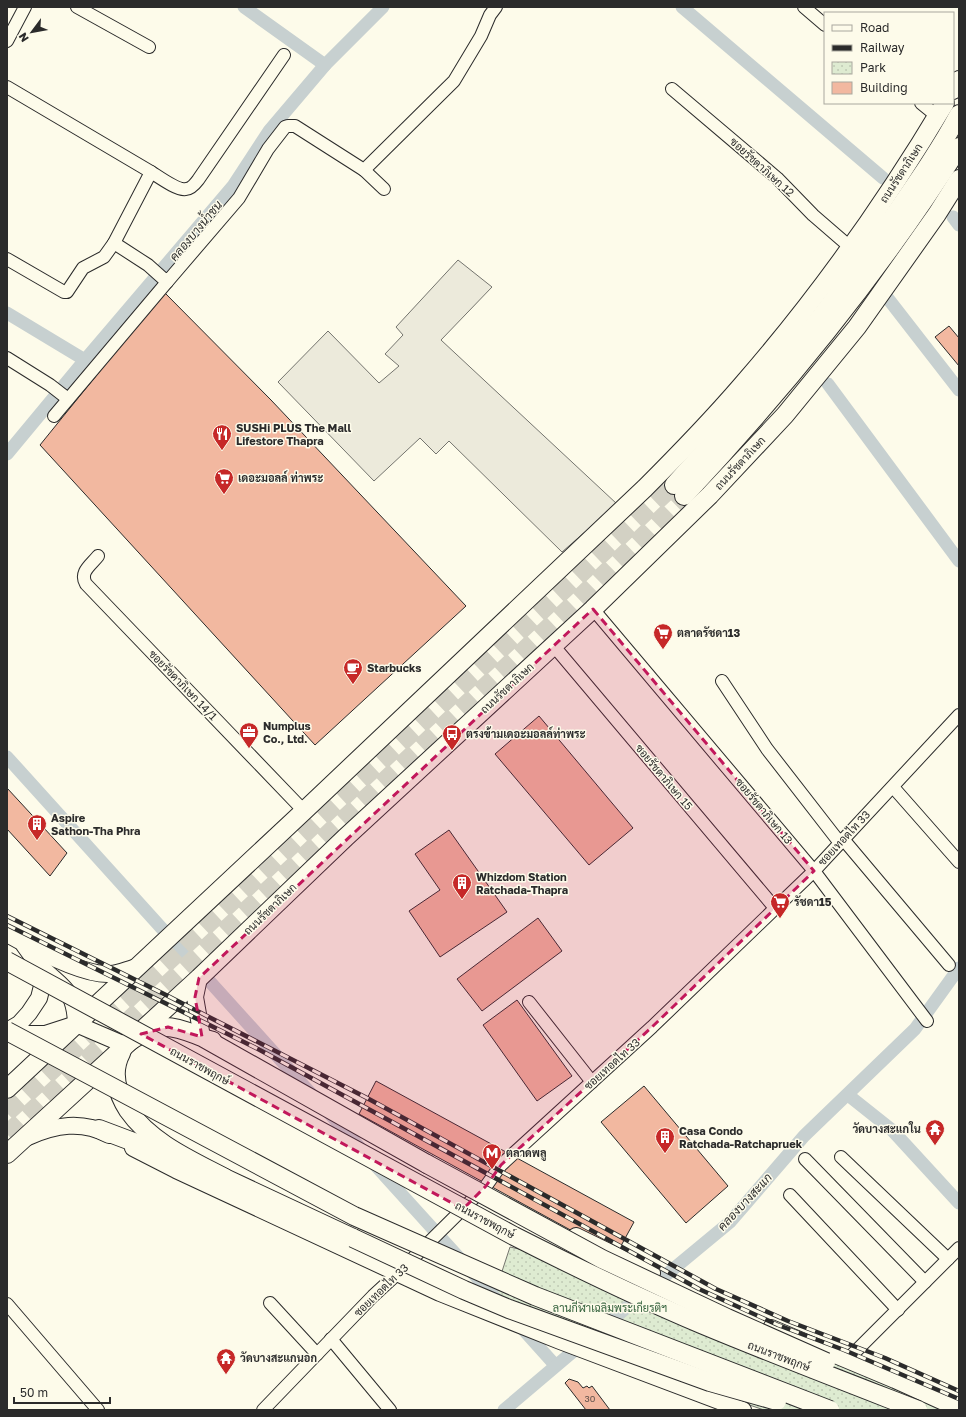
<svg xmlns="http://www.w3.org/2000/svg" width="966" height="1417" font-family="'Golos Text',Sarabun,sans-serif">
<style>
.park{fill:url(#park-dots);stroke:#74746e}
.parking{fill:#eceadb;stroke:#74746e}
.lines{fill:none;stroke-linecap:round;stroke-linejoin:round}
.canal{stroke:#c7d0d0;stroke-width:13}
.building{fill:#f2b8a0;stroke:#2b2b2b}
.primary-tunnel{stroke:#d3d1c4;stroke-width:18;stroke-dasharray:18 9;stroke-linecap:butt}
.street-casing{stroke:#2b2b2b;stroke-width:14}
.secondary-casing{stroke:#2b2b2b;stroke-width:18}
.primary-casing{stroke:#2b2b2b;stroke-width:20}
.street{stroke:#fdfbea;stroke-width:12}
.secondary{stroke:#fdfbea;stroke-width:16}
.primary{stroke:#fdfbea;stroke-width:18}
.rail-casing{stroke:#2b2b2b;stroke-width:4.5}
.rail{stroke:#fdfbea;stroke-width:3;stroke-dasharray:9;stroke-linecap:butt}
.primary-bridge-casing{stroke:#2b2b2b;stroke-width:20;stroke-linecap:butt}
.primary-bridge{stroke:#fdfbea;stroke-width:18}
.marked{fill:#c2185b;fill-opacity:0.2;stroke:#c2185b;stroke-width:3;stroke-dasharray:8 5;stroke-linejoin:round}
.labels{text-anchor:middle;stroke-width:3;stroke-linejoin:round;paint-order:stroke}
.number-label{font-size:9px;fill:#5d4e48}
.street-label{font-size:11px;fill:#2b2b2b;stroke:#fdfbea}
.poi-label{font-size:11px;font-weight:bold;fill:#2b2b2b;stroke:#fdfbea;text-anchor:start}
.park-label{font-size:11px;fill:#34623c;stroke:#fdfbea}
.water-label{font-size:12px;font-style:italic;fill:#2b2b2b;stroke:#fdfbea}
</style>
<defs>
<pattern id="park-dots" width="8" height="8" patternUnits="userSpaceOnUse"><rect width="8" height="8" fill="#deebd1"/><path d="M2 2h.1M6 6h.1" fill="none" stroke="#bfcab4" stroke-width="1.8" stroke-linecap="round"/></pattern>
</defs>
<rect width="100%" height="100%" fill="#fdfbea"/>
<polygon class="park" points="510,1247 593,1266 601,1253 946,1410 764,1410 715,1393 490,1308"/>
<polygon class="parking" points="458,260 492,287 441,340 617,504 562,552 449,441 436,454 420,438 374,481 278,382 328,331 379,383 399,366 385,354 403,335 396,327"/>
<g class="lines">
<g class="canal">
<polyline points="244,7 325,65"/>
<polyline points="682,7 883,178"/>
<polyline points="953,217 959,225"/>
<polyline points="886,296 959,390"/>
<polyline points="7,313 85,360"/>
<polyline points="828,384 959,561"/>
<polyline points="7,454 85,360 233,186 269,131 325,65 383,7"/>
<polyline points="7,757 314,1097"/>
<polyline points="848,1095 892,1130 959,1203"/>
<polyline points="329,1113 362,1150"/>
<polyline points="375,1165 500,1303"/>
<polyline points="520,1326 555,1365"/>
<polyline points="602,1328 730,1222 804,1136 915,1029 959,968"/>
<polyline points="504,1410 583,1343"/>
</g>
</g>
<g class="building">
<polygon points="164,292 271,400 466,606 315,745 40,445"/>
<polygon points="949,326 959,338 959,366 935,337"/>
<polygon points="539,716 633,828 589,865 495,754"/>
<polygon points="7,788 67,853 50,876 7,829"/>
<polygon points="449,830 507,912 440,957 409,911 440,890 415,854"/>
<polygon points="538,918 562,951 482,1011 457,979"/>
<polygon points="517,1000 572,1076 537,1101 483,1025"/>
<polygon points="376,1081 634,1222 616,1255 359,1114"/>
<polygon points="644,1086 728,1186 686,1223 601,1122"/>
<polygon points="569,1379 578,1382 583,1388 587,1386 589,1388 592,1386 610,1410 586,1410 565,1383"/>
</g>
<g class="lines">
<g class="primary-tunnel">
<polyline points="7,1113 561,593 674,485"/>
<polyline points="7,1134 572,605 684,496"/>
</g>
<defs>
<g id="street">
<polyline points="77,7 149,47"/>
<polyline points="804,7 825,25"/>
<polyline points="7,41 25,7"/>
<polyline points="7,87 151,172"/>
<polyline points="672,89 777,178 813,215 850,247"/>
<polyline points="921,103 937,116"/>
<polyline points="364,170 384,189"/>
<polyline points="114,243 148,265 167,282 239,198 268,149 285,127 288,126 295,126 364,170 454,81 481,36 490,15 496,7"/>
<path d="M7 259 64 292H67L83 268 104 257 114 243 151 172C159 177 178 191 186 189 191 189 195 184 198 180L284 55"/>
<polyline points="7,358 50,385 68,399"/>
<polyline points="54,416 167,282"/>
<path d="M98 556C91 565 79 572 86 584L304 811"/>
<polyline points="593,609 814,871 927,1021"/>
<polyline points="553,645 775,908"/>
<polyline points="722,681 767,749 840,843"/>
<polyline points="893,787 959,862"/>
<polyline points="843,839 949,965"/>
<polyline points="529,1002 592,1082"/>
<polyline points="841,1157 948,1259"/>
<polyline points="805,1159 925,1282"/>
<polyline points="790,1195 898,1310"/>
<polyline points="270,1303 317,1354"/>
<polyline points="7,1304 98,1410"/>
<polyline points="331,1339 390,1410"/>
<polyline points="847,1360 959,1248"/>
<polyline points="263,1410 373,1296 398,1273 486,1186 501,1165 652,1027 814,871 959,715"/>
</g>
<g id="secondary">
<path d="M7 934C30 947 84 976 110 974 119 974 128 969 137 967"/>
<path d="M24 945C29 952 34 959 39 965 62 988 75 989 76 1024"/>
<polyline points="199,978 195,997 202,1037 213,1040"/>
<polyline points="7,1031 19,1024 29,1013 39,998 42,986 39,969"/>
<polyline points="13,1034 45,1034 76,1024 125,1045"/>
<path d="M28 1137C55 1125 82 1120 109 1135"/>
<polyline points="133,1148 176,1170 440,1293 560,1341 743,1410"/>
<polyline points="576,1236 652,1273"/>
<polyline points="771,1328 895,1380 959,1409"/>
</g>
<g id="primary">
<polyline points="953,90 959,80"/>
<path d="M674 485C724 430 774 375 821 316 846 284 869 251 892 218 915 185 940 150 959 114"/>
<path d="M684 496C786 387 879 273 959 147"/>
<path d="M7 1089 304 811 645 488C678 455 711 421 742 385 818 298 886 202 945 103"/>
<polyline points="99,1129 168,1155"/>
<polyline points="7,1154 199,978 346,837 593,609 710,495 785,415 857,327 937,214 959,179"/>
<polyline points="214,1173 353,1238"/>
<path d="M225 1178C191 1160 151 1143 128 1110 117 1093 111 1072 121 1053 122 1050 123 1047 125 1045 128 1042 132 1040 135 1038 145 1032 154 1027 166 1027 178 1027 191 1033 202 1037L427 1164"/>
</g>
</defs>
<use href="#street" class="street-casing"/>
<use href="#secondary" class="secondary-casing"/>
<use href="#primary" class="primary-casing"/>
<use href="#street" class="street"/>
<use href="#secondary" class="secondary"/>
<use href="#primary" class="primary"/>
<defs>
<g id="rail">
<polyline points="7,916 166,995 367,1098 716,1289 788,1321 885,1358 959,1391"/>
<polyline points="7,925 258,1049 699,1289 778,1325 844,1350 959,1399"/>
</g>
</defs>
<use href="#rail" class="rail-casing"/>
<use href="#rail" class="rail"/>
<defs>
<g id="primary-bridge">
<path d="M7 961 514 1236C575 1267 637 1297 701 1324 773 1354 846 1382 918 1410"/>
<polyline points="7,1031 354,1216 535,1296 830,1410"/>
<polyline points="427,1164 602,1259 727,1318 826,1362"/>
<polyline points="353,1238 464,1290 509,1309 710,1382 777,1401"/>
</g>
</defs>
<use href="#primary-bridge" class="primary-bridge-casing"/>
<use href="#primary-bridge" class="primary-bridge"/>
</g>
<path class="marked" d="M593 609 814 871 652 1027 501 1165 486 1186 463 1209 141 1034 168 1027 202 1037 195 997 199 978Z"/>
<defs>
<symbol id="restaurant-pin" viewBox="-11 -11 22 30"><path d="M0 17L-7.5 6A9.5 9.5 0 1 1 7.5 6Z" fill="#c62828" stroke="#fdfbea"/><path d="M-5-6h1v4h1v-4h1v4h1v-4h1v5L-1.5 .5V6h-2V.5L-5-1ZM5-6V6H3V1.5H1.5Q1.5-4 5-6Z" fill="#fff"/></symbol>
<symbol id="supermarket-pin" viewBox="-11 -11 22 30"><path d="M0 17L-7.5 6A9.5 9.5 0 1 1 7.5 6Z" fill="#c62828" stroke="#fdfbea"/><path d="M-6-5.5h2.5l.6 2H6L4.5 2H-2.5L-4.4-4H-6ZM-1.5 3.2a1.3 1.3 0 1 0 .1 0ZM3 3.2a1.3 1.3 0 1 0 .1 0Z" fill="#fff"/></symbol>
<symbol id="cafe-pin" viewBox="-11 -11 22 30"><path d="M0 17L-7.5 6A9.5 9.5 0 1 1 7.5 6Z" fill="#c62828" stroke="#fdfbea"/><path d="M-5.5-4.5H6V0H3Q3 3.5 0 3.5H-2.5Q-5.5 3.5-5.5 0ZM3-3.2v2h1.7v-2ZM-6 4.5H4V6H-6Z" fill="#fff"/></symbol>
<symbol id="office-pin" viewBox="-11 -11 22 30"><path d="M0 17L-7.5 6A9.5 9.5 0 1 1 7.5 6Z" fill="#c62828" stroke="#fdfbea"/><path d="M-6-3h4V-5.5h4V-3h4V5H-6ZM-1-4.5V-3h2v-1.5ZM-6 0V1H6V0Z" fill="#fff"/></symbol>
<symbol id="bus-pin" viewBox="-11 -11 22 30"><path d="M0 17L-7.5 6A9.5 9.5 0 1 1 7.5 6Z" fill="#c62828" stroke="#fdfbea"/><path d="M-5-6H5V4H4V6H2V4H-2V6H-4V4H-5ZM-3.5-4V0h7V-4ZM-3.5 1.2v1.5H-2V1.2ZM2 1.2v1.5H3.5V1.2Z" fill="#fff"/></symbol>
<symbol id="building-pin" viewBox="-11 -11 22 30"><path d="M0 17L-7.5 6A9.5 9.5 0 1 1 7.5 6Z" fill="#c62828" stroke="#fdfbea"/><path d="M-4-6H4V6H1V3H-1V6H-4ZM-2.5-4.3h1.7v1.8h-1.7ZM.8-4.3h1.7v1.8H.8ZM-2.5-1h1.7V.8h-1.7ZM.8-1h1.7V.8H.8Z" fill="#fff"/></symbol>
<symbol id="temple-pin" viewBox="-11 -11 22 30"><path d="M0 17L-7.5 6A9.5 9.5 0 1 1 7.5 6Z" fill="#c62828" stroke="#fdfbea"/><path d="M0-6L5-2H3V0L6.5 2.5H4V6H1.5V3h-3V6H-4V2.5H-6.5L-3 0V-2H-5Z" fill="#fff"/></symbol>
<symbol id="metro-pin" viewBox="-11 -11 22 30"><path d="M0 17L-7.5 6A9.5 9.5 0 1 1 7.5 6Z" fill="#c62828" stroke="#fdfbea"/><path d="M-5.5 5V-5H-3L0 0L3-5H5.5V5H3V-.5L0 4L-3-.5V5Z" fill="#fff"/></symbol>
</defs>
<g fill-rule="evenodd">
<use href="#restaurant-pin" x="211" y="423" width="22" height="30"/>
<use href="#supermarket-pin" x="213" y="467" width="22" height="30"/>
<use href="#supermarket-pin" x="652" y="622" width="22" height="30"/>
<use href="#cafe-pin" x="342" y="657" width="22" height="30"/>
<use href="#office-pin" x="238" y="721" width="22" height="30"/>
<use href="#bus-pin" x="441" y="723" width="22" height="30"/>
<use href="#building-pin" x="26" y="813" width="22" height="30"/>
<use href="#building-pin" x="451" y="872" width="22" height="30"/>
<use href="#supermarket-pin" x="769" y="891" width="22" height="30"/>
<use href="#temple-pin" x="924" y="1118" width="22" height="30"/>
<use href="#building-pin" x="654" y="1126" width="22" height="30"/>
<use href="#metro-pin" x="481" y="1142" width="22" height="30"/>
<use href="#temple-pin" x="215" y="1347" width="22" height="30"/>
</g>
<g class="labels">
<g class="number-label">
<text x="590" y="1402">30</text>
</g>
<g class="street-label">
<text transform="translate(762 167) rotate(42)" y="4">ซอยรัชดาภิเษก 12</text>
<text transform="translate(901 173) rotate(-57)" y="4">ถนนรัชดาภิเษก</text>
<text transform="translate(740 463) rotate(-47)" y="4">ถนนรัชดาภิเษก</text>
<text transform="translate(183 685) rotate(46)" y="4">ซอยรัชดาภิเษก 14/1</text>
<text transform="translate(507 688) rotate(-43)" y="4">ถนนรัชดาภิเษก</text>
<text transform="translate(664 777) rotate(50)" y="4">ซอยรัชดาภิเษก 15</text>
<text transform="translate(764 811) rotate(50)" y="4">ซอยรัชดาภิเษก 13</text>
<text transform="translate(844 838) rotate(-47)" y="4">ซอยเทอดไท 33</text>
<text transform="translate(270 909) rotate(-44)" y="4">ถนนรัชดาภิเษก</text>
<text transform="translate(612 1064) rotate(-42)" y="4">ซอยเทอดไท 33</text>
<text transform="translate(200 1066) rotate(29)" y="4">ถนนราชพฤกษ์</text>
<text transform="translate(485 1220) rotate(28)" y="4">ถนนราชพฤกษ์</text>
<text transform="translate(381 1290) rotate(-44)" y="4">ซอยเทอดไท 33</text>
<text transform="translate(779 1356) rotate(21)" y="4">ถนนราชพฤกษ์</text>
</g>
<g class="poi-label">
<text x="236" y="432">SUSHi PLUS The Mall<tspan x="236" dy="13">Lifestore Thapra</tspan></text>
<text x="238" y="482">เดอะมอลล์ ท่าพระ</text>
<text x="677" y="637">ตลาดรัชดา13</text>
<text x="367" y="672">Starbucks</text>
<text x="263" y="730">Numplus<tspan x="263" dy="13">Co., Ltd.</tspan></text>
<text x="466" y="738">ตรงข้ามเดอะมอลล์ท่าพระ</text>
<text x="51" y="822">Aspire<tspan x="51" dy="13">Sathon-Tha Phra</tspan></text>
<text x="476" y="881">Whizdom Station<tspan x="476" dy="13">Ratchada-Thapra</tspan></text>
<text x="794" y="906">รัชดา15</text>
<text x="921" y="1133" text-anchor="end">วัดบางสะแกใน</text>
<text x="679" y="1135">Casa Condo<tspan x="679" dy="13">Ratchada-Ratchapruek</tspan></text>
<text x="506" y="1157">ตลาดพลู</text>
<text x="240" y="1362">วัดบางสะแกนอก</text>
</g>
<g class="park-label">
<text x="610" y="1312">ลานกีฬาเฉลิมพระเกียรติฯ</text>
</g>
<g class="water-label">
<text transform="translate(196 231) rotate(-50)" y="4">คลองบางน้ำชน</text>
<text transform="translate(745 1202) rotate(-47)" y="4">คลองบางสะแก</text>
</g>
</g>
<rect width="966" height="1417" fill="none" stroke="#2b2b2b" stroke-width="16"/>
<rect x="824" y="12" width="130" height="92" fill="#fdfbea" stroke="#a9a89e"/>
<rect x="832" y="25" width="20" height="6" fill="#fdfbea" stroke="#a9a89e"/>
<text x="860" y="32" font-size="12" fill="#2b2b2b">Road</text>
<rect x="832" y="45" width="20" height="6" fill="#2b2b2b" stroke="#a9a89e"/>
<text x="860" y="52" font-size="12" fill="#2b2b2b">Railway</text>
<rect x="832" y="62" width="20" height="12" fill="url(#park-dots)" stroke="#a9a89e"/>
<text x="860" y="72" font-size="12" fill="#2b2b2b">Park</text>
<rect x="832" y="82" width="20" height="12" fill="#f2b8a0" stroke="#a9a89e"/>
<text x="860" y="92" font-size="12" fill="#2b2b2b">Building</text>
<g transform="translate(32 32) rotate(238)" stroke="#fdfbea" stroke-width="3" paint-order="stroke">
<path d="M0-3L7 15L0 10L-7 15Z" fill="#2b2b2b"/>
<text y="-6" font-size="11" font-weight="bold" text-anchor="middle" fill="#2b2b2b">N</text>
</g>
<path d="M14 1397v6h96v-6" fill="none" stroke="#2b2b2b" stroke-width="2"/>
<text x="20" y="1397" font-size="12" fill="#2b2b2b" stroke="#fdfbea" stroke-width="3" paint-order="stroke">50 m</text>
</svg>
